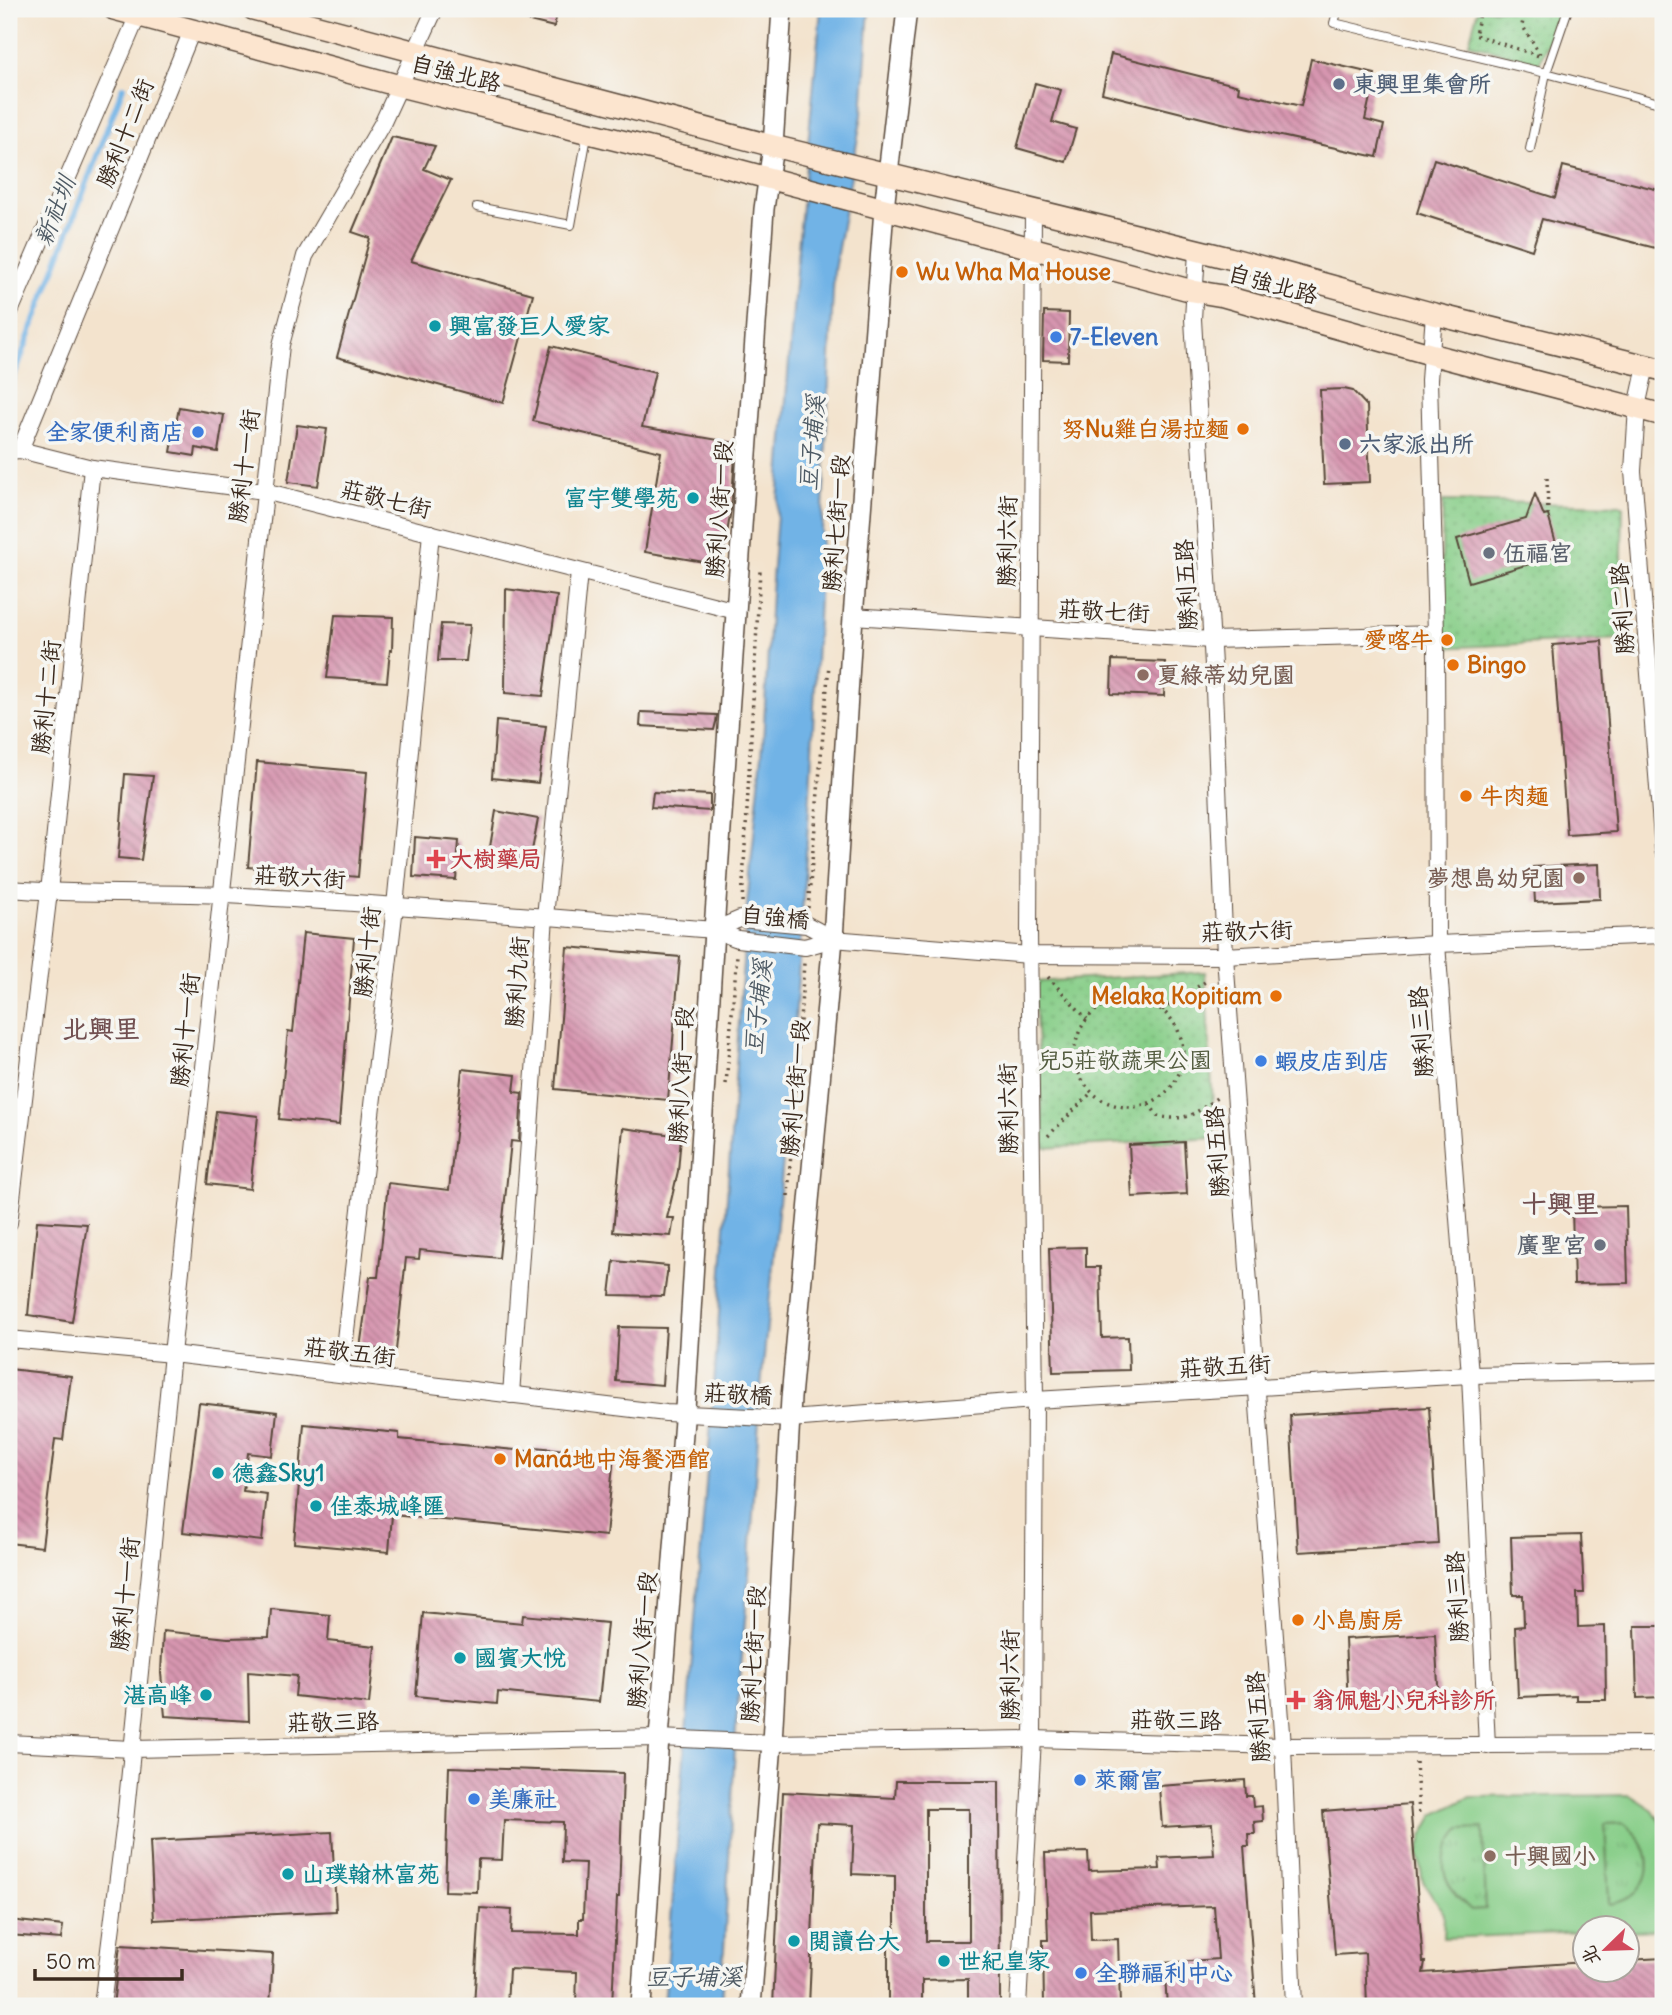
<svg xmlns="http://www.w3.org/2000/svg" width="1672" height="2015" font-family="Delius,'LXGW WenKai TC',sans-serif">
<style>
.grass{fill:url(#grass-tufts);stroke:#617c53;stroke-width:2}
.park{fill:url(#park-dots);stroke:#617c53;stroke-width:2}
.pitch{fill:#87ce88;stroke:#617c53;stroke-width:2;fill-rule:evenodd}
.water{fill:#71b3e6;stroke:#566e82;stroke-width:2}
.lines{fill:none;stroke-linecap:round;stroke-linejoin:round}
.stream{stroke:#71b3e6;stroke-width:6}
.building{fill:url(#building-back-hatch);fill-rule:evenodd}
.service-casing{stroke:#574638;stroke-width:10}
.minor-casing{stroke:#574638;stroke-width:18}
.tertiary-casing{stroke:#574638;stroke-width:22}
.secondary-casing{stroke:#574638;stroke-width:24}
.path{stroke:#574638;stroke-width:3.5;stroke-dasharray:2 5;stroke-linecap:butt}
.service{stroke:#fff;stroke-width:8}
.minor{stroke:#fff;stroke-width:16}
.tertiary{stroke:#fff;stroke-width:19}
.secondary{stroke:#fce5cf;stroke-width:21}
.service-dot{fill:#5c6f8a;stroke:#f6f6f2;stroke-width:2.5}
.food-dot{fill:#e8710a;stroke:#f6f6f2;stroke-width:2.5}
.culture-dot{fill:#0f9aa8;stroke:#f6f6f2;stroke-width:2.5}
.shop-dot{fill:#3f7fe0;stroke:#f6f6f2;stroke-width:2.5}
.worship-dot{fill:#6b7280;stroke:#f6f6f2;stroke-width:2.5}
.education-dot{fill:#8d6e63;stroke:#f6f6f2;stroke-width:2.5}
.health-dot{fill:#e0444e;stroke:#f6f6f2;stroke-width:2.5}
.labels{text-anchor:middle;stroke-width:7;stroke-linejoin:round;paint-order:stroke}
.street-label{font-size:23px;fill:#3b2a1e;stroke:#f6f6f2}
.service-label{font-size:23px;font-weight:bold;fill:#4e5e75;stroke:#f6f6f2;text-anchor:start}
.food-label{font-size:23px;font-weight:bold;fill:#c56008;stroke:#f6f6f2;text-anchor:start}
.culture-label{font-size:23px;font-weight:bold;fill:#0d838f;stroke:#f6f6f2;text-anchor:start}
.shop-label{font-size:23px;font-weight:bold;fill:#366cbe;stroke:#f6f6f2;text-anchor:start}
.worship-label{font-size:23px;font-weight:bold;fill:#5b616d;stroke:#f6f6f2;text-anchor:start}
.education-label{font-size:23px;font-weight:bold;fill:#785e54;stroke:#f6f6f2;text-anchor:start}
.health-label{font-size:23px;font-weight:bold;fill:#be3a42;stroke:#f6f6f2;text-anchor:start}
.park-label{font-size:23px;fill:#525b3e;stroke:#f6f6f2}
.water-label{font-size:24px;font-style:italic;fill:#4e5a64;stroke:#f6f6f2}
.quarter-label{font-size:26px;font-weight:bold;fill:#725051;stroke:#f6f6f2}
</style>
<defs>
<pattern id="grass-tufts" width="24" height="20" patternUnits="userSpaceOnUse" patternTransform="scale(1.75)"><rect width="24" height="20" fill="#87ce88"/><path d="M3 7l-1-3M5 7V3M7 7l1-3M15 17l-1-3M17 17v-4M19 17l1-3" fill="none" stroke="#75b175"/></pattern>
<pattern id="park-dots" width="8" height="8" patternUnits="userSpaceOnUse" patternTransform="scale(1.75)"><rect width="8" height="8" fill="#87ce88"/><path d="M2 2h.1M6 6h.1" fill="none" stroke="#75b175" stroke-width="1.8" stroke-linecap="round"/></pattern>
<pattern id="building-back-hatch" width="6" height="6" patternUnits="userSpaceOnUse" patternTransform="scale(1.75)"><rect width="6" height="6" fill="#d796b0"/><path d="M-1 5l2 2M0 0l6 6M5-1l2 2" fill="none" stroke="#b07b8f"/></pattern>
</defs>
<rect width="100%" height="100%" fill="#f6f6f2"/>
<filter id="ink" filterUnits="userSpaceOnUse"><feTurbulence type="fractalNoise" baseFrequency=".0143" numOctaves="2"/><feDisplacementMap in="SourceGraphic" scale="14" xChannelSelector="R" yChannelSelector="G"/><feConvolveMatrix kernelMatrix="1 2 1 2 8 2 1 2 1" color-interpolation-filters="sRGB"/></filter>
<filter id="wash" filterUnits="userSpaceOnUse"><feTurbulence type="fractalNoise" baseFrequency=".00686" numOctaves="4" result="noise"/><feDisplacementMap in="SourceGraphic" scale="28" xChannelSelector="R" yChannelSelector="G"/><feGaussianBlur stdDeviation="1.57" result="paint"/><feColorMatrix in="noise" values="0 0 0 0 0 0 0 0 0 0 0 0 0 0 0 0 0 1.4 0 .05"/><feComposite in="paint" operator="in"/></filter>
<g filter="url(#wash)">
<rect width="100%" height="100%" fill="#f3e3cd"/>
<g class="grass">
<path d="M1624 1823C1630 1829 1639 1836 1643 1844 1656 1874 1641 1901 1609 1904L1605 1824Z"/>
<path d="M1483 1828 1486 1909 1471 1910C1441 1883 1433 1863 1460 1829Z"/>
</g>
<g class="park">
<polygon points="1478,9 1561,9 1539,64 1469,43"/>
<polygon points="1443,501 1623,505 1620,639 1440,648"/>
<polygon points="1205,972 1215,1138 1044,1148 1034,982"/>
</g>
<path class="pitch" d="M1630 1795 1653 1810 1663 1826V1930L1627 1931 1626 1927H1584V1932L1443 1938 1444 1914 1423 1881 1418 1855 1424 1833 1434 1815 1470 1797ZM1624 1823C1630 1829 1639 1836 1643 1844 1656 1873 1641 1901 1609 1904L1605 1824ZM1483 1828 1486 1909 1471 1910C1441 1884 1434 1862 1460 1829Z"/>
<polygon class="water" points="821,9 869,9 862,115 834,270 810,794 792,1069 761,1387 750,1561 736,1728 721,2006 664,2006 715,1372 747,905 763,744 771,592 797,258"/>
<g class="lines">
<polyline class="stream" points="9,389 123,87"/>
</g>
<g id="blocks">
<g class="building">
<polygon points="506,9 558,9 554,27 505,15"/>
<polygon points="1111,54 1239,86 1238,92 1301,106 1311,59 1375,74 1365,120 1384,125 1377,157 1226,124 1102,93"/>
<polygon points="1035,83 1061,90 1052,122 1076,129 1066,162 1017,148"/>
<polygon points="392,137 435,146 424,169 451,180 411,261 533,294 503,403 337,357 370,238 352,232"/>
<polygon points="1434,159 1555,198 1563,166 1663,191 1663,250 1542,219 1532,250 1417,213"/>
<polygon points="1044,312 1069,313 1068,361 1043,360"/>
<polygon points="551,346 655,372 642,427 736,443 731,509 722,565 645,552 661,452 533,421"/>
<polygon points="1344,389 1353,391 1367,406 1370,482 1324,484 1320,390"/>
<polygon points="179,407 224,415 218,452 196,448 195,456 171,452"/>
<polygon points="297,425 327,429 318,486 288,482"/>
<polygon points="1535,494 1544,516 1548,515 1559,555 1469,582 1457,539 1526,519"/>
<polygon points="506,589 557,596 543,696 505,693"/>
<polygon points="335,615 393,617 392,650 390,650 387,682 327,678"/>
<polygon points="441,624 470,625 466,661 438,661"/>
<polygon points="1602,641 1616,832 1567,835 1553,645"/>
<polygon points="1112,660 1165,662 1164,696 1111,694"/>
<polygon points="641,712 717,715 716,722 714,730 640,726"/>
<polygon points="496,721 546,726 538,783 492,778"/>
<polygon points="257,762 367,772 358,877 248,867"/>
<polygon points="125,774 153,776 141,860 118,858"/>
<polygon points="653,792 710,795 710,811 651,807"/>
<polygon points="496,811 538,819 530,861 489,853"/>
<polygon points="415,837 459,841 456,880 413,877"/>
<polygon points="1599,864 1600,899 1535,902 1533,867"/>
<polygon points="303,933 354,938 339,1125 279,1119 288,1031 293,1032"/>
<polygon points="567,947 680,957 668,1100 555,1089"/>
<polygon points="462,1069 516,1075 514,1092 522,1093 519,1142 511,1141 499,1258 420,1250 419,1259 406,1258 396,1350 360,1348 370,1277 378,1277 388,1183 449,1190"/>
<polygon points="216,1111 258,1116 250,1189 207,1184"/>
<polygon points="623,1128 681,1136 678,1171 667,1218 674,1218 671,1236 613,1232"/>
<polygon points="1184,1142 1187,1194 1132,1197 1129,1145"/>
<polygon points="1626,1206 1628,1283 1574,1284 1572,1207"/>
<polygon points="37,1221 87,1224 72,1322 28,1315"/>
<polygon points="1086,1247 1086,1267 1100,1267 1102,1338 1128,1337 1129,1370 1053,1372 1049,1248"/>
<polygon points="614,1261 668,1266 664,1296 610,1295"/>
<polygon points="619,1327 666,1328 662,1385 616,1381"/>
<polygon points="9,1369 71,1376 63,1440 55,1439 42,1547 9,1543"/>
<polygon points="199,1403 277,1412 272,1456 248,1453 243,1491 267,1494 262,1541 183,1532"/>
<polygon points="1429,1407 1438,1544 1298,1552 1290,1415"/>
<polygon points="304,1424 399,1433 399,1439 536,1452 536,1447 614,1455 606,1536 392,1515 389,1552 294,1543"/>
<polygon points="1581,1535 1584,1593 1577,1593 1578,1627 1605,1626 1606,1700 1576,1700 1576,1695 1518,1697 1515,1627 1524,1626 1523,1595 1513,1595 1511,1537"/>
<polygon points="271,1609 330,1615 328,1641 375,1646 369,1704 295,1696 297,1676 248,1672 249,1721 165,1716 161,1673 163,1631 228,1638 269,1637"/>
<polygon points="423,1613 522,1623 523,1615 607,1623 599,1702 498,1692 497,1704 416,1696"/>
<polygon points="1635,1626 1663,1626 1663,1697 1637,1698"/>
<polygon points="1435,1634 1439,1701 1348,1706 1345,1639"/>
<polygon points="449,1767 623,1773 619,1897 617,1897 612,2006 576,2006 577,1972 509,1969 507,2006 474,2006 480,1908 512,1910 511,1933 579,1934 579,1919 583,1919 585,1863 562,1862 563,1822 504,1820 502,1860 478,1859 477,1892 445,1891"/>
<polygon points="1245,1780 1246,1796 1252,1796 1253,1807 1262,1806 1263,1821 1254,1822 1255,1834 1248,1834 1249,1846 1244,1846 1256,2006 1167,2006 1164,1963 1218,1959 1214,1906 1090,1910 1091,1940 1118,1939 1120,2006 1044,2006 1043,1940 1048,1940 1045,1853 1088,1852 1089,1871 1160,1869 1159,1858 1214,1855 1212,1824 1162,1827 1159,1786"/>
<path d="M896 1781H999L1000 2006H968V1979L922 1980V2006H888V1940H895V1876L852 1874 854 1825 817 1823 809 2006H773L783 1792 895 1798ZM926 1809H969V1941H926Z"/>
<polygon points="1410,1804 1423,1962 1425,1962 1423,1973 1585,1962 1585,1970 1627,1970 1627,1960 1663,1958 1663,2006 1624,2006 1624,2004 1367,2006 1365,1953 1335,1955 1323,1811"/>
<polygon points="332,1832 336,1911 154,1920 150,1841"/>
<polygon points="9,1920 63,1926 61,1939 9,1935"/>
<polygon points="120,1945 273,1954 270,2006 113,2006"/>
</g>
</g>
</g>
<g filter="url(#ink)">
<use href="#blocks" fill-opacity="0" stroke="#574638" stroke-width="2"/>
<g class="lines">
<defs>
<g id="service">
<polyline points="1338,9 1334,23 1546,73 1663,104"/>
<polyline points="1530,149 1546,73 1568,9"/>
<polyline points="477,207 571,225 587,136"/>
</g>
<g id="minor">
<polyline points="1197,251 1193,319 1213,665 1225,956 1283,1746 1294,2006"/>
<polyline points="9,314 138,15"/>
<polyline points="1434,314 1429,380 1436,634 1437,944 1470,1375 1487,1746"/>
<polyline points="1646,366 1637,407 1633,471 1663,851"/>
<polyline points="20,450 193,28"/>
<polyline points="9,451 20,450 92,468 264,491 736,611"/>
<polyline points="853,616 1211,640 1436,634"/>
<path d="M9 889C81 895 154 892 226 895 389 904 551 917 714 930L738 939 805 947 833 939"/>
<polyline points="714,930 740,919 807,925 833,939 1029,955 1225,956 1437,944 1663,935"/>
<polyline points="9,1223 49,892 92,468"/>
<polyline points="9,1339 172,1354 666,1413 790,1419 1035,1400 1277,1386 1470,1375 1663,1371"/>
<polyline points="341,1374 395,906 431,533"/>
<polyline points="511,1395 545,917 579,572"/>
<polyline points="9,1743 132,1749 659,1738 772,1743 1033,1739 1283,1746 1663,1744"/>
<polyline points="102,2006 125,1821 172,1354 281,345 305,256 383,122 435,9"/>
<polyline points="1018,2006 1033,1739 1035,1400 1029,933 1033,210"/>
</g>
<g id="tertiary">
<polyline points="641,2006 659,1738 686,1395 714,930 764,209 773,146 782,9"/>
<polyline points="751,2006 772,1743 791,1398 833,939 852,631 884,209 907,9"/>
</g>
<g id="secondary">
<polyline points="114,9 400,86 730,168 1193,291 1223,296 1430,354 1663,415"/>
<polyline points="253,9 773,146 1229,258 1434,314 1663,370"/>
</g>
</defs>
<use href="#service" class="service-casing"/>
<use href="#minor" class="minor-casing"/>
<use href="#tertiary" class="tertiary-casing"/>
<use href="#secondary" class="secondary-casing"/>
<g class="path">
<polyline points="1481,9 1475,35 1539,56"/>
<polyline points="1526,9 1522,25 1540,54"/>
<polyline points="1547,478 1548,515"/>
<polyline points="742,902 760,570"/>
<polyline points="808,908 829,664"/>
<polyline points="1048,977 1087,1019"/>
<circle cx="1129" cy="1053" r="54"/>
<polyline points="1162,1010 1208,980"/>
<polyline points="726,1084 737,955"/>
<path d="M1149 1104 1158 1116C1186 1122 1195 1114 1218 1097"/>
<polyline points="1048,1136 1091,1093"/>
<polyline points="788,1196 804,963"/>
<polyline points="1416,1762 1419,1816"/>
</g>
<use href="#service" class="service"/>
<use href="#minor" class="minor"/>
<use href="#tertiary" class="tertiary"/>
<use href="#secondary" class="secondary"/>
</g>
</g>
<g class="service-dot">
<circle cx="1339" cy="84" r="7"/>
<circle cx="1345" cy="444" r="7"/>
</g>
<g class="food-dot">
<circle cx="902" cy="272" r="7"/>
<circle cx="1243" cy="429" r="7"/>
<circle cx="1447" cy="640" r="7"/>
<circle cx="1453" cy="665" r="7"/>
<circle cx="1466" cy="796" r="7"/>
<circle cx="1276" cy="996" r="7"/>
<circle cx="500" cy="1459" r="7"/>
<circle cx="1298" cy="1620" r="7"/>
</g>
<g class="culture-dot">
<circle cx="435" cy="326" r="7"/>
<circle cx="693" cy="498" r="7"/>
<circle cx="218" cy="1473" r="7"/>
<circle cx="316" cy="1506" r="7"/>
<circle cx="460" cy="1658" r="7"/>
<circle cx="206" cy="1695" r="7"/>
<circle cx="288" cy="1874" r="7"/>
<circle cx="794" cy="1941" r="7"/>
<circle cx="944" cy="1961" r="7"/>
</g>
<g class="shop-dot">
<circle cx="1056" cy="337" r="7"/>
<circle cx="198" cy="432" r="7"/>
<circle cx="1261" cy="1061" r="7"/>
<circle cx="1080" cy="1780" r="7"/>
<circle cx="474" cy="1799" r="7"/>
<circle cx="1081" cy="1973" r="7"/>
</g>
<g class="worship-dot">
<circle cx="1489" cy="553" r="7"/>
<circle cx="1600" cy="1245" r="7"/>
</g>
<g class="education-dot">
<circle cx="1143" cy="675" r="7"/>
<circle cx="1579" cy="878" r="7"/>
<circle cx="1490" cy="1856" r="7"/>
</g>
<g class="health-dot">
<path d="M432.5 848.5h7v7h7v7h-7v7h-7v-7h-7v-7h7z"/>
<path d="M1292.5 1689.5h7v7h7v7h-7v7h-7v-7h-7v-7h7z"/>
</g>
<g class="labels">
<g class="street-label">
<text transform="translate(456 73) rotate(14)" y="8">自強北路</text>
<text transform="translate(125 133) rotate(-68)" y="8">勝利十二街</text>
<text transform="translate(1273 284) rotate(15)" y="8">自強北路</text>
<text transform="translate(244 466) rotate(-83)" y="8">勝利十一街</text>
<text transform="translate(386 499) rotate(14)" y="8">莊敬七街</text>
<text transform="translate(719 509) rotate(-86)" y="8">勝利八街一段</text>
<text transform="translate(836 523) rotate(-86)" y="8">勝利七街一段</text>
<text transform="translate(1007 541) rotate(-89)" y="8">勝利六街</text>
<text transform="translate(1186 585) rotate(-93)" y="8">勝利五路</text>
<text transform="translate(1622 609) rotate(-94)" y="8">勝利二路</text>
<text transform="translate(1104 611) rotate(3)" y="8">莊敬七街</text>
<text transform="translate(46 697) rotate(-84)" y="8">勝利十二街</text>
<text transform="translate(300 877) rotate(3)" y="8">莊敬六街</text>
<text transform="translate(775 917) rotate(5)" y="8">自強橋</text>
<text transform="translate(1247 931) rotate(-2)" y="8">莊敬六街</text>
<text transform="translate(367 952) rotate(-84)" y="8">勝利十街</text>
<text transform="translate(517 982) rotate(-86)" y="8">勝利九街</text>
<text transform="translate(185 1030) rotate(-84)" y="8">勝利十一街</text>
<text transform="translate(1421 1032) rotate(-94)" y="8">勝利三路</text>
<text transform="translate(681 1075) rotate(-87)" y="8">勝利八街一段</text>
<text transform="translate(795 1088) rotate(-85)" y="8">勝利七街一段</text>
<text transform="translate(1008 1109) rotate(-91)" y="8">勝利六街</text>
<text transform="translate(1217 1152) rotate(-94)" y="8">勝利五路</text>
<text transform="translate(350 1352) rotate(7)" y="8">莊敬五街</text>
<text transform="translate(1225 1366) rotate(-3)" y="8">莊敬五街</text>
<text transform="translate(738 1394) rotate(3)" y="8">莊敬橋</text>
<text transform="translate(125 1594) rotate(-84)" y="8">勝利十一街</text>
<text transform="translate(1457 1597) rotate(-93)" y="8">勝利三路</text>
<text transform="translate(642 1640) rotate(-85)" y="8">勝利八街一段</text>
<text transform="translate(753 1654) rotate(-87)" y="8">勝利七街一段</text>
<text transform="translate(1010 1675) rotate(-90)" y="8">勝利六街</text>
<text transform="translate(1258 1717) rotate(-94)" y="8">勝利五路</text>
<text transform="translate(1176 1720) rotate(1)" y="8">莊敬三路</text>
<text transform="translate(333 1722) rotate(-1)" y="8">莊敬三路</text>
</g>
<g class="service-label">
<text x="1353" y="92">東興里集會所</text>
<text x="1359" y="452">六家派出所</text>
</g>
<g class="food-label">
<text x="916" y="280">Wu Wha Ma House</text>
<text x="1229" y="437" text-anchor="end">努Nu雞白湯拉麵</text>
<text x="1433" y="648" text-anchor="end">愛喀牛</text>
<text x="1467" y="673">Bingo</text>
<text x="1480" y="804">牛肉麺</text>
<text x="1262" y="1004" text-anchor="end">Melaka Kopitiam</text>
<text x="514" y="1467">Maná地中海餐酒館</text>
<text x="1312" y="1628">小島廚房</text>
</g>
<g class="culture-label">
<text x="449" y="334">興富發巨人愛家</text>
<text x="679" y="506" text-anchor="end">富宇雙學苑</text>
<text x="232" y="1481">德鑫Sky1</text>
<text x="330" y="1514">佳泰城峰匯</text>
<text x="474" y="1666">國賓大悅</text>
<text x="192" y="1703" text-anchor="end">湛高峰</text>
<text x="302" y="1882">山璞翰林富苑</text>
<text x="808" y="1949">閱讀台大</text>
<text x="958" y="1969">世紀皇家</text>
</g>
<g class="shop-label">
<text x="1070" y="345">7-Eleven</text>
<text x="184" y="440" text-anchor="end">全家便利商店</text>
<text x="1275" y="1069">蝦皮店到店</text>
<text x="1094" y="1788">萊爾富</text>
<text x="488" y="1807">美廉社</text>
<text x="1095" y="1981">全聯福利中心</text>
</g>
<g class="worship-label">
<text x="1503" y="561">伍福宮</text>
<text x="1586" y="1253" text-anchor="end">廣聖宮</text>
</g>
<g class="education-label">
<text x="1157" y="683">夏綠蒂幼兒園</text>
<text x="1565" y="886" text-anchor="end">夢想島幼兒園</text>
<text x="1504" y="1864">十興國小</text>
</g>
<g class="health-label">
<text x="450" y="867">大樹藥局</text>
<text x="1312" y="1708">翁佩魁小兒科診所</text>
</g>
<g class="park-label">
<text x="1125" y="1068">兒5莊敬蔬果公園</text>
</g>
<g class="water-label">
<text transform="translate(55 211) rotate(-69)" y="8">新社圳</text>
<text transform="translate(812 443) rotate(-85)" y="8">豆子埔溪</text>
<text transform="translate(758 1007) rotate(-84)" y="8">豆子埔溪</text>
<text x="694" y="1985">豆子埔溪</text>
</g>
<g class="quarter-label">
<text x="101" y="1038">北興里</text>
<text x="1560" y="1213">十興里</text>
</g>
</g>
<rect width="1672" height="2015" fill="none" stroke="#f6f6f2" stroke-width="35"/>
<g transform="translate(1606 1949) rotate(247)"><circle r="33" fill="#f6f6f2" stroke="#aba49d" stroke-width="2"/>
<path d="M0-5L12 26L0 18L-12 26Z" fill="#d1495b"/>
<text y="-10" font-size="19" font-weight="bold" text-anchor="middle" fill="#3b2a1e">北</text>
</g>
<path d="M35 1969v10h147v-10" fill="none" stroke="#3b2a1e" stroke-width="3.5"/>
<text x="46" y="1969" font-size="21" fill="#3b2a1e" stroke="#f6f6f2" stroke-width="5" paint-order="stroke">50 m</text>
</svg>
